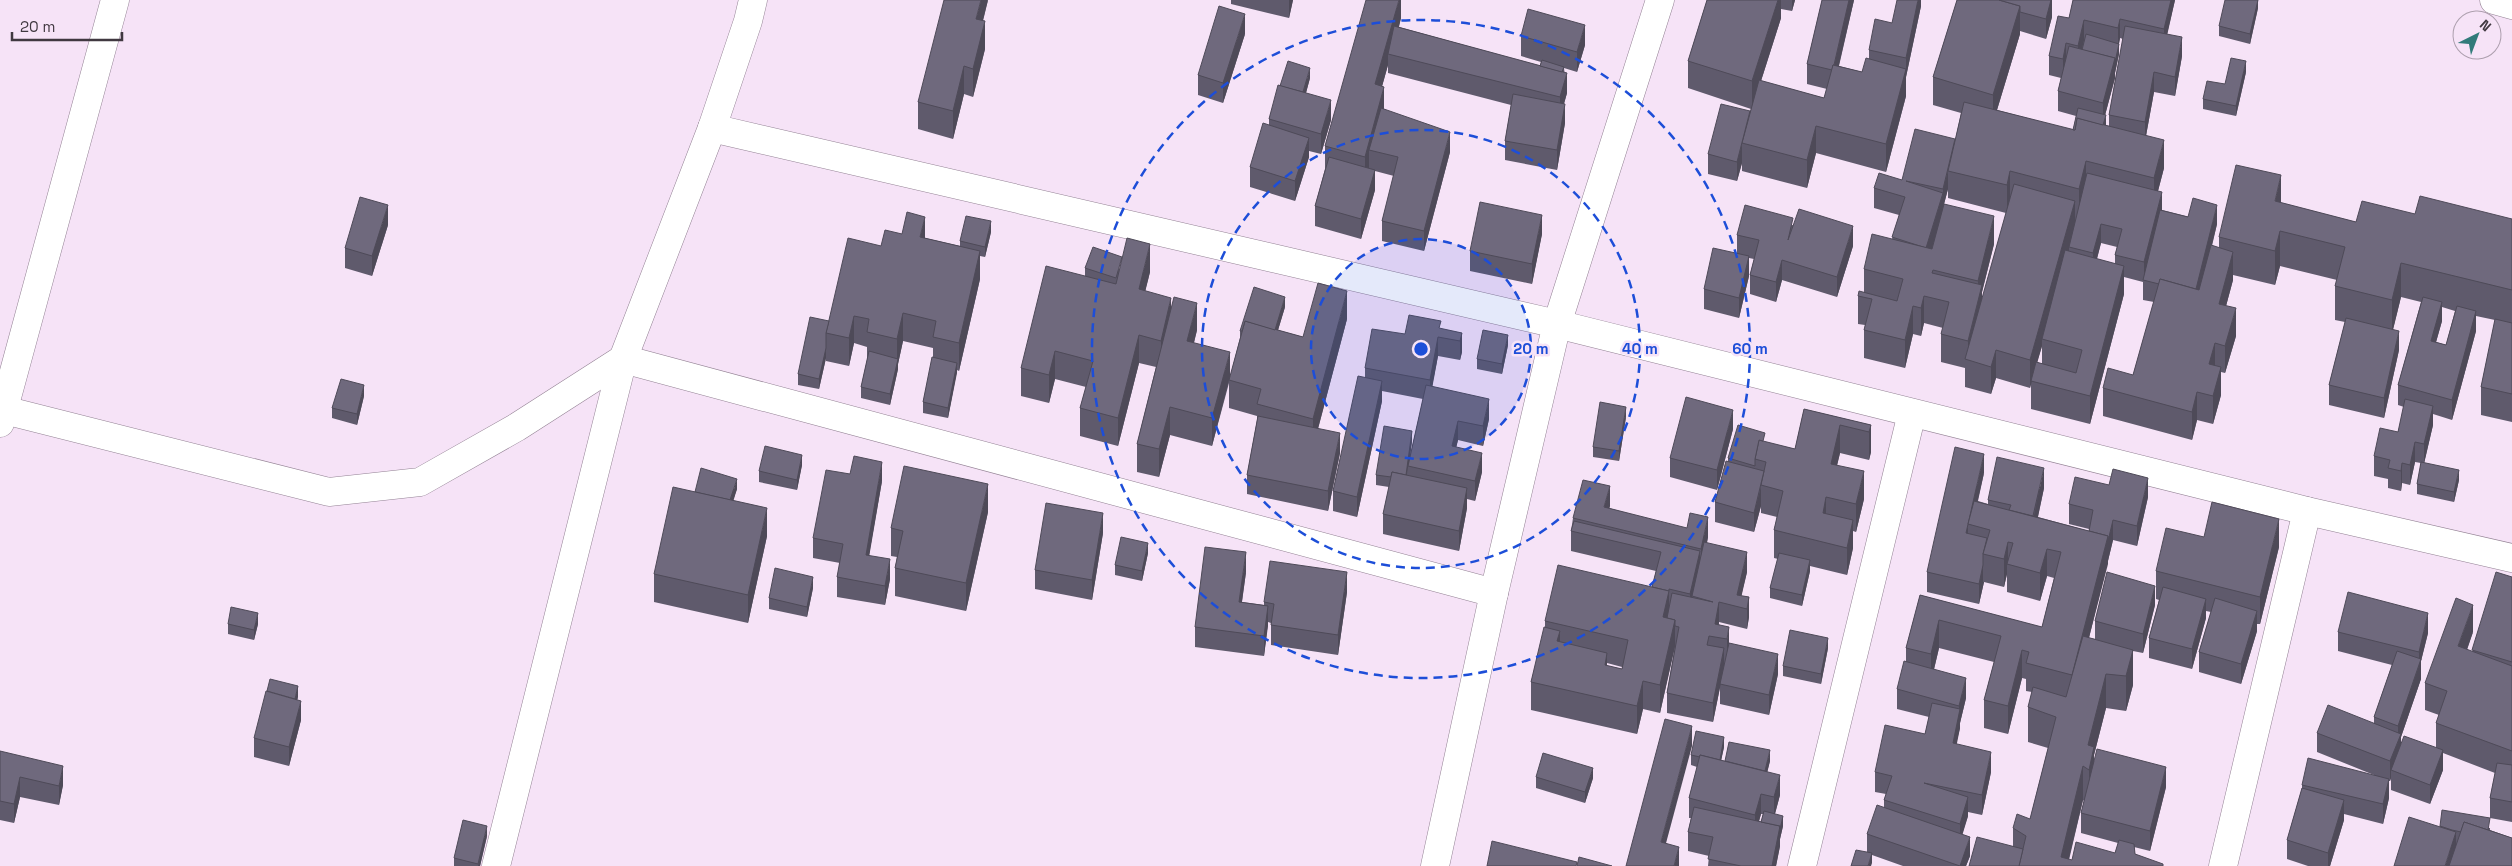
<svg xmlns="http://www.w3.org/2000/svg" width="2512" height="866" font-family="'Space Grotesk',sans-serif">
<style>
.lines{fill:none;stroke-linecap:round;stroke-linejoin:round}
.street-casing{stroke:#938294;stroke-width:29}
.street{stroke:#fff;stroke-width:28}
.wall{fill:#5f5a6c;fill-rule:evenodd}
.shaded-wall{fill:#4e4a58}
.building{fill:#6f697d;stroke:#4e4a58}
.ring{fill:none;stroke:#1d4ed8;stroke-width:2.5;stroke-dasharray:9 6}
.centre{fill:#1d4ed8;stroke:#f6e3f7;stroke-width:2.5}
.ring-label{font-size:15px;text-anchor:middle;font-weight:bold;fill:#1d4ed8;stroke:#f6e3f7;stroke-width:5;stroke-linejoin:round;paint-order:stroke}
</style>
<rect width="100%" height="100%" fill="#f6e3f7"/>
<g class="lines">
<defs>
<g id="street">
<polyline points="2494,0 2512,5"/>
<polyline points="712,128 1557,324 2307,511 2512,558"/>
<polyline points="4,410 329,492 420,482 517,427 623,359 1494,593 1557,324 1660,0"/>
<polyline points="0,423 115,0"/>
<polyline points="496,866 623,359 712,128 748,21 753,0"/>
<polyline points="1435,866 1494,593"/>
<polyline points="1802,866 1912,413"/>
<polyline points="2223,866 2307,511"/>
</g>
</defs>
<use href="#street" class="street-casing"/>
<use href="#street" class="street"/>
</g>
<g class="wall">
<polygon points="988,0 983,21 985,49 973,97 964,94 953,139 918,129 918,102"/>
<polygon points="1231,0 1293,0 1289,18 1231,4"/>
<polygon points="1401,0 1401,18 1399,27 1540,66 1541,62 1521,56 1521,36 1585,45 1577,72 1564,68 1567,93 1564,104 1565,123 1557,170 1505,160 1505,141 1511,105 1388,73 1388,65 1382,86 1384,109 1450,152 1424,251 1382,241 1382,221 1394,176 1375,171 1375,190 1361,239 1315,226 1315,206 1325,169 1325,146"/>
<polygon points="1707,0 1795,0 1792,11 1781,9 1781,18 1761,81 1824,98 1827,89 1807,84 1807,64 1822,0 1854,0 1839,66 1862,72 1869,59 1869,50 1892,23 1921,0 1921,6 1906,77 1906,96 1886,172 1816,153 1807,188 1742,171 1742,163 1737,181 1708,174 1708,154 1750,111 1751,109 1688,88 1688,61"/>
<path d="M1957 0H2052V17L2046 39 2020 31V34L1997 110 2073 130 2076 116 2058 111V91L2061 78 2049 75V56L2069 18 2073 0H2175L2167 34 2182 56 2175 96 2154 92 2146 136 2164 168 2158 191 2162 210 2217 224 2212 246 2219 248V237L2281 203 2356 222 2415 214 2512 219V422L2481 415V387L2495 320 2476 316V331L2452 420 2433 414V425L2424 463 2459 480 2454 502 2417 494V484L2421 463 2415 462 2410 485 2402 483 2401 491 2388 488V479L2374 476V456L2398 432 2404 407 2398 405V385L2421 302 2401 297 2393 329 2399 350 2384 418 2329 405V385L2345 322 2335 320V286L2337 280 2280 266 2275 285 2233 275V280L2226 306 2236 336 2225 373 2221 372V395L2213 424 2197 420 2192 440 2103 416V388L2133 375 2154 302 2143 300V282L2124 277V294L2090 424 2031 409V383L2030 388 1996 378 1991 394 1965 387V368L1941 362V334L1943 328 1924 323 1921 336 1913 334 1905 368 1864 358V330L1865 325 1858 324V296L1864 292V269L1892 239 1899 215 1874 208V188L1902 180 1955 141 1961 113 1933 105V77ZM2120 38 2123 39 2109 115V126H2106L2105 115 2115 78V73L2119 54V44ZM1948 189V198L2006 213 1982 300V292L1994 244 1944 204ZM2101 243 2117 247 2115 255V264L2097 259ZM2442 307 2455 311 2446 345 2436 342 2442 321ZM2042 346V364L2037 362Z"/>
<polygon points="2258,0 2258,8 2250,44 2219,36 2219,26"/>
<polygon points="1245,34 1223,103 1198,95 1198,75"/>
<polygon points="2246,72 2236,116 2203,109 2203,99"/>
<polygon points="1310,78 1306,93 1331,120 1321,154 1309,151 1309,157 1295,201 1250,187 1250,167 1269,125 1269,119 1280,86"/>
<polygon points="388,225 372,276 345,268 345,248"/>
<polygon points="1793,225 1853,246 1837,297 1782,280 1776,302 1750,294 1750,275 1754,259 1749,258 1749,276 1739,318 1704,309 1704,289 1737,253 1737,235"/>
<polygon points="991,232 985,257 980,256 980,279 959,371 957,370 948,418 923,413 923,402 933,358 933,348 903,341 898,364 898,369 890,405 861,398 861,387 867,360 867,347 854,343 849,366 826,361 826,358 819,389 798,385 798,374 829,321 881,246 902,234 925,238 960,246 960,241"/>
<polygon points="1542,234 1532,284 1470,271 1470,251"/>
<polygon points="1085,268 1150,272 1145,291 1171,307 1197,330 1194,343 1230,377 1240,338 1240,331 1285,307 1278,330 1303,337 1347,319 1318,429 1340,453 1328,511 1247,494 1247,475 1257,420 1257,416 1229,408 1229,383 1212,446 1170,435 1159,477 1137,472 1137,444 1156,367 1139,363 1118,446 1080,436 1080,408 1086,387 1055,379 1049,403 1021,396 1021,368 1085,276"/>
<polygon points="1441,329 1462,333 1462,352 1460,360 1438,356 1432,386 1489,419 1483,446 1458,440 1456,447 1482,472 1475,501 1467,499 1467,508 1459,551 1383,534 1383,514 1389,487 1376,485 1376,475 1412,441 1410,456 1423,399 1382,391 1382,401 1357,517 1333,511 1333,491 1365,377 1365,368 1405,334"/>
<polygon points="1508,345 1502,374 1477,369 1477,359"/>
<polygon points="364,396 357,425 332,418 332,408"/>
<polygon points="1804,409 1871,425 1871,452 1869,460 1840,453 1837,465 1864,499 1856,532 1853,531 1853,548 1847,575 1810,566 1810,571 1802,606 1770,598 1770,588 1778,559 1774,558 1774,530 1777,517 1761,513 1761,506 1754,532 1715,522 1715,502 1728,461 1728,458 1765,442 1795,449"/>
<polygon points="1626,417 1619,461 1593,457 1593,447"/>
<polygon points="1733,429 1717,490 1670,477 1670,458"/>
<polygon points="802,465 797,490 759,482 759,471"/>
<path d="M1984 473 1978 501 1988 504V500L2044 488 2038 517 2089 531V529L2069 524V504L2148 497 2137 546 2113 540 2089 638 2095 639V621L2155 605 2143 653 2133 651V685L2126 711 2106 708 2094 755V762L2166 787 2150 851 2134 847 2135 854 2163 866H1969L2013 846V828L2030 819 2048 748 2028 742V707L2032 692 2026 691V679L2022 678 2008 734 1984 728V700L1994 662 1939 648 1934 669 1966 698 1960 723V728L1956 744 1991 772 1982 815 1968 812V816L1962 834 1970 856 1966 866H1903L1872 855V863L1867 852V834L1884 807V800L1886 794 1875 792V772L1925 734 1929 717 1897 709V689L1906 662V648L1920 595 2042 627 2054 578 2047 576 2040 601 2007 592V574L2004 587 1984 582 1979 604 1927 592V572ZM2083 800 2084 801 2081 813V833L2118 843 2115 853 2072 860H2069Z"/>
<polygon points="882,481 869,555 890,579 885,605 837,597 837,577 840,563 813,558 813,538"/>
<polygon points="737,489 733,500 767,536 748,623 654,602 654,574 695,492"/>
<path d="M1610 506 1609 508 1708 537 1707 543 1747 572 1741 596 1749 597V617L1747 629 1719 622V624L1729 643 1778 674 1769 715 1720 704V687L1713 722 1667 713V693L1675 645 1660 713 1643 709 1637 734 1531 710V682L1545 628V621L1652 587 1656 571 1571 551V531L1573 518ZM1607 663 1622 667V669L1607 666Z"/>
<polygon points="988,512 966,611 895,596 895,568 897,557 891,556 891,528"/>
<polygon points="1103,533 1092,600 1035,589 1035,570"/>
<polygon points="2204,537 2279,547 2260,624 2257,624 2257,631 2241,684 2199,672 2199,652 2211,612 2206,611 2206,618 2192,669 2149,658 2149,638 2159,600 2156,599 2156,571"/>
<polygon points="1148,553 1142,581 1115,575 1115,565"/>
<polygon points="1246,572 1242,602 1264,605 1264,602 1347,592 1338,655 1271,645 1271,623 1268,622 1264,656 1195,647 1195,627"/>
<polygon points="2512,577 2512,822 2490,818 2490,798 2495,773 2443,753 2443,770 2430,804 2391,790 2391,778 2390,781 2389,781 2389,798 2383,824 2344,814 2344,820 2330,866 2308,866 2287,859 2287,840 2302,788 2302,785 2374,775 2317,752 2317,733 2374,723 2374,717 2392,665 2338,651 2338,632 2428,633 2421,661 2421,679 2401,737 2401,745 2436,748 2436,723 2439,715 2425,710 2425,683 2473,632 2467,650 2472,652"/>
<polygon points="813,588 807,617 769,609 769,598"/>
<polygon points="228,624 258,624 254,640 228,634"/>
<polygon points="1828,648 1821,684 1783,676 1783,666"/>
<polygon points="298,697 297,700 301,720 289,766 254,757 254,738"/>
<path d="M1724 747 1721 760 1725 761H1770L1767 772 1780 795 1775 814 1783 826 1780 839V846L1776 866H1708L1709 856 1688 851V832L1691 818H1689V798L1697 767 1691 765V755ZM1761 814H1763L1761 822 1759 821Z"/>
<polygon points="0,751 63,785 59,805 20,797 14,823 0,820"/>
<polygon points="1536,777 1593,778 1585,803 1536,788"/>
<polygon points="2440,826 2490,828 2490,830 2512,838 2394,866"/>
<polygon points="487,836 480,866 454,866 454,858"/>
</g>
<g class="shaded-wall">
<polygon points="981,0 988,0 976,47 976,19"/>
<polygon points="1289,0 1293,0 1289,18"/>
<polygon points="1399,0 1401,0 1401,18 1391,54 1388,54 1388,65 1375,112 1375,84"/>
<polygon points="1778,0 1781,0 1781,18 1752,109 1752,81"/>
<polygon points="1792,0 1795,0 1792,11"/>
<polygon points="1849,0 1854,0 1833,90 1833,71"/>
<polygon points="1918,0 1921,0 1921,6 1906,77 1906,58"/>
<polygon points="2051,0 2052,0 2052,17 2046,39 2046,19"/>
<polygon points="2171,0 2175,0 2164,49 2164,29"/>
<polygon points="2258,0 2258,8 2250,44 2250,34"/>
<polygon points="2020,6 2020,34 1993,123 1993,95"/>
<polygon points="1245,14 1245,34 1223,103 1223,83"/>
<polygon points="2120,19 2120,38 2118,48 2118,28"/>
<polygon points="2084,20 2084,40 2078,65 2078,46"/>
<polygon points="985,21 985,49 973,97 973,69"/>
<polygon points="1585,25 1585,45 1577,72 1577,52"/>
<polygon points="2182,37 2182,56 2175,96 2175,77"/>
<polygon points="2066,43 2066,63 2063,79 2063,59"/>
<polygon points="2119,44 2119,54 2115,73 2115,78 2103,123 2103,103"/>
<polygon points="2246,61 2246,72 2236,116 2236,106"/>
<polygon points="964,66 964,94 953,139 953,111"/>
<polygon points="1310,68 1310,78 1301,111 1301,101"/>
<polygon points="1906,69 1906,96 1886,172 1886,144"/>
<polygon points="2154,72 2154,92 2145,141 2145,122"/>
<polygon points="1567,73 1567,93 1560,117 1560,97"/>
<polygon points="1384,87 1384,115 1369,150 1369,170 1365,185 1365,157"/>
<polygon points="1331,100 1331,120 1321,154 1321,134"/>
<polygon points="1565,104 1565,123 1557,170 1557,150"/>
<polygon points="2106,115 2106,125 2100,138"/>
<polygon points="1816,126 1816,153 1807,188 1807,160"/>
<polygon points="1450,132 1450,152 1424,251 1424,231"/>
<polygon points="1309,138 1309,157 1295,201 1295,181"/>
<polygon points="2164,140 2164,168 2154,206 2154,178"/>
<polygon points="1742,144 1742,163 1737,181 1737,162"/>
<polygon points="2086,161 2086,188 2079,216 2079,189"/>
<polygon points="1375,170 1375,190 1361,239 1361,219"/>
<polygon points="1948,171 1948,189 1943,208 1943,213 1926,267 1926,248 1943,194 1943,189"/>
<polygon points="2010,171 2010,199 2007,213 2007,185"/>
<polygon points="2281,175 2281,210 2275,201"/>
<polygon points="2162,192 2162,211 2144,280 2144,262"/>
<polygon points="2075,201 2075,229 2069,247 2069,252 2042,339 2042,346 2030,388 2030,360"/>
<polygon points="388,205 388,225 372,276 372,256"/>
<polygon points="2217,205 2217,224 2195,312 2195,292"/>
<polygon points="1542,215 1542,234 1532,284 1532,264"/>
<polygon points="1994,216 1994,244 1982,292 1982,313 1968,360 1968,341 1978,302 1978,281"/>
<polygon points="925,217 925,244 920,237"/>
<polygon points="991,221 991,232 985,257 985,247"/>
<polygon points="2101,224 2101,243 2093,273 2093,253"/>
<polygon points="1853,226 1853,246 1837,297 1837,277"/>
<polygon points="2280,231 2280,266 2275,285 2275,251"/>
<polygon points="1150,244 1150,272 1139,317 1139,289"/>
<polygon points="980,251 980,279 959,371 959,343"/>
<polygon points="2233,252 2233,280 2219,332 2219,304"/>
<polygon points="1749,256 1749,276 1739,318 1739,298"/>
<polygon points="1782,260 1782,280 1776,302 1776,282"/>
<polygon points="2401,263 2401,297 2392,334 2392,300"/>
<polygon points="2124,266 2124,294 2090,424 2090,396"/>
<polygon points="1347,291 1347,319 1313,447 1313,419"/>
<polygon points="1924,296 1924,323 1921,336 1921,308"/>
<polygon points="1285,297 1285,307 1272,350 1272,340"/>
<polygon points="1171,298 1171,325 1161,369 1161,341"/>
<polygon points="2442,302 2442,321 2431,360 2431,341"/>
<polygon points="1197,303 1197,330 1187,369 1187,341"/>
<polygon points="1913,306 1913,334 1905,368 1905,340"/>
<polygon points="2236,308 2236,336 2225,373 2225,346"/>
<polygon points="2476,311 2476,331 2452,420 2452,400"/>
<polygon points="903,313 903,341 898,364 898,369 890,405 890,394 897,361 897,339"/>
<polygon points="854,316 854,343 849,366 849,338"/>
<polygon points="2399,331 2399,350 2384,418 2384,398"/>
<polygon points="1462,333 1462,352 1460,360 1460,341"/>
<polygon points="1139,335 1139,363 1118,446 1118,418"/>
<polygon points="1508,335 1508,345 1502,374 1502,364"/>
<polygon points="1438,337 1438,356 1430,400 1430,380"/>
<polygon points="2215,343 2215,371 2209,364"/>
<polygon points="826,348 826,358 819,389 819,379"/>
<polygon points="1996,350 1996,378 1991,394 1991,367"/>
<polygon points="1055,351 1055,379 1049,403 1049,375"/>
<polygon points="1230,352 1230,379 1229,380 1212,446 1212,418"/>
<polygon points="957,363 957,373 948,418 948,408"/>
<polygon points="2221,367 2221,395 2213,424 2213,396"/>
<polygon points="1382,381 1382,401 1357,517 1357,497"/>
<polygon points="364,385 364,396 357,425 357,414"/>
<polygon points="2197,392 2197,420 2192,440 2192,412"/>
<polygon points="1489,399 1489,419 1483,446 1483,426"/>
<polygon points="2433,406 2433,425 2424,464 2424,444"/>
<polygon points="1170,407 1170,435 1159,477 1159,449"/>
<polygon points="1626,407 1626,417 1619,461 1619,451"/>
<polygon points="1733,410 1733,429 1717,490 1717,470"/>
<polygon points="1458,421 1458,440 1452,466 1452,446"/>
<polygon points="1840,425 1840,453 1831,491 1831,464"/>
<polygon points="1871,425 1871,452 1869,460 1869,432"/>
<polygon points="1412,431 1412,441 1409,466 1408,466 1405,489 1405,479"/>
<polygon points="1340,433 1340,453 1328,511 1328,491"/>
<polygon points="2415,442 2415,462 2410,485 2410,465"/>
<polygon points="1482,453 1482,472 1475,501 1475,481"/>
<polygon points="1984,454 1984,473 1972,525 1968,524 1968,544 1966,533"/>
<polygon points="802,455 802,465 797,490 797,480"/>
<polygon points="882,462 882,481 866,575 866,555"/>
<polygon points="2402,463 2402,483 2401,491 2401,471"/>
<polygon points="2044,468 2044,488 2033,539 2033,520"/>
<polygon points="2459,470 2459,480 2454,502 2454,492"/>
<polygon points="1864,471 1864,499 1856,532 1856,504"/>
<polygon points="2148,478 2148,497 2137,546 2137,526"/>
<polygon points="737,479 737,489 729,515 729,505"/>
<polygon points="988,484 988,512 966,611 966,583"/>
<polygon points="1610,486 1610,506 1604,527 1604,507"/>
<polygon points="1761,487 1761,506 1754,532 1754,513"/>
<polygon points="1467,488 1467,508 1459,551 1459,531"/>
<polygon points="1826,497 1826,525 1823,513"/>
<polygon points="767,508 767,536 748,623 748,595"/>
<polygon points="1103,513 1103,533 1092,600 1092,580"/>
<polygon points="1708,517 1708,537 1701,569 1701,549"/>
<polygon points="2279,519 2279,547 2260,624 2260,597"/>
<polygon points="1853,520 1853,548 1847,575 1847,548"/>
<polygon points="2113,520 2113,540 2108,561 2108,541"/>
<polygon points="2108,536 2108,564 2072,703 2072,675"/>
<polygon points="2008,542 2008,565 2007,564 2007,574 2004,587 2004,559"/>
<polygon points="1148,543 1148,553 1142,581 1142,571"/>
<polygon points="2047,549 2047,576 2040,601 2040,573"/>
<polygon points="1700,551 1700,571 1692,596 1692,604 1690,613 1690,594"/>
<polygon points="1246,552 1246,572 1239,622 1239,602"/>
<polygon points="1747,552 1747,572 1739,607 1737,595"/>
<polygon points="890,559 890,579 885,605 885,586"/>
<polygon points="1810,560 1810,571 1802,606 1802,595"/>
<polygon points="1983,565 1983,582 1984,582 1979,604 1979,584"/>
<polygon points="1347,572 1347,592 1338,655 1338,635"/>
<polygon points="813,577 813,588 807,617 807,607"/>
<polygon points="2155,586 2155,605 2143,653 2143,634"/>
<polygon points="1669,591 1669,619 1663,617"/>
<polygon points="1749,597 1749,617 1747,629 1747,609"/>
<polygon points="2206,599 2206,618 2192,669 2192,649"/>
<polygon points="1719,602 1719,622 1716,637 1715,624"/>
<polygon points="2473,605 2473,632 2458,674 2458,646"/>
<polygon points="1268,606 1268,626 1264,656 1264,636"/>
<polygon points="2257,611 2257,631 2241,684 2241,664"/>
<polygon points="258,613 258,624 254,640 254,630"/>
<polygon points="2428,613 2428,633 2421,661 2421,679 2401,737 2401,754 2391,770 2391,778 2390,781 2390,761 2398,742 2398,726 2419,666 2419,652"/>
<polygon points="1675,620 1675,647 1660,713 1660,685"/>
<polygon points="1939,620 1939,648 1931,682 1931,654"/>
<polygon points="1729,627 1729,646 1727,659 1727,639"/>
<polygon points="1560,631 1560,659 1557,641"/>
<polygon points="1828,638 1828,648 1821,684 1821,674"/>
<polygon points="1724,648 1724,668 1713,722 1713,703"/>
<polygon points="2022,650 2022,678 2008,734 2008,706"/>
<polygon points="2133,650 2133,685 2126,711 2126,676"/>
<polygon points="1607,653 1607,681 1605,665"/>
<polygon points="1778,654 1778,674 1769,715 1769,695"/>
<polygon points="2106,674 2106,708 2094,755 2094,782 2089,804 2089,770 2088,745"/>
<polygon points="1966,678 1966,698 1960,723 1960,728 1953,763 1953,743 1959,711 1959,706"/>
<polygon points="1643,681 1643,709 1637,734 1637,706"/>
<polygon points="298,686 298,697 293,716 293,706"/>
<polygon points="301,701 301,720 289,766 289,747"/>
<polygon points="1692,726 1692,746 1661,862 1661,842"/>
<polygon points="1724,737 1724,747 1719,771 1719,761"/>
<polygon points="1770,750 1770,761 1764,786 1764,776"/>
<polygon points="2443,750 2443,770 2430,804 2430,785"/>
<polygon points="1991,752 1991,772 1982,815 1982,795"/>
<polygon points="63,766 63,785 59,805 59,786"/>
<polygon points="2083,766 2083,800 2067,866 2061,857"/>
<polygon points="2166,767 2166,787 2150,851 2150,831"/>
<polygon points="1593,768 1593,778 1585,803 1585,792"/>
<polygon points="1780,775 1780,795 1774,817 1774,797"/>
<polygon points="20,777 20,797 14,823 14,804"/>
<polygon points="2389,779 2389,798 2383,824 2383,804"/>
<polygon points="1761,794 1761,814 1755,835 1755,815"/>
<polygon points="1968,797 1968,816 1960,843 1960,824"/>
<polygon points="2344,800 2344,820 2330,866 2328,866 2328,853"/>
<polygon points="1783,816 1783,826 1780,839 1780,846 1776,866 1772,866 1780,826"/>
<polygon points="487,826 487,836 480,866 478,866"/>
<polygon points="2456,832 2456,851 2452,866 2445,866"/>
<polygon points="1970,837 1970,856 1966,866 1960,866"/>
<polygon points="1679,847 1679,866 1674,866"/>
<polygon points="1872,853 1872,863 1871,866 1868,866"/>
</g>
<g class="building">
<polygon points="944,0 981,0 976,19 985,21 973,69 964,66 953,111 918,102"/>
<polygon points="1366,0 1399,0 1375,84 1384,87 1365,157 1325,146"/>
<polygon points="1707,0 1778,0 1752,81 1688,61"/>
<polygon points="1822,0 1849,0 1834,65 1833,65 1832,70 1807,64"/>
<polygon points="1897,0 1918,0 1906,58 1869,50 1875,19 1892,23"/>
<polygon points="1957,0 1999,0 2020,6 1993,95 1933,77"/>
<polygon points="1999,0 2051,0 2046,19 2020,12 2020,6"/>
<polygon points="2073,0 2171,0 2164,29 2120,19 2118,28 2084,20 2078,46 2066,43 2063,59 2049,56 2058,16 2069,18"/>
<polygon points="2225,0 2258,0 2250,34 2219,26"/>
<polygon points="1219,6 1245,14 1223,83 1198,75"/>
<polygon points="1528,9 1585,25 1577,52 1521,36"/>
<polygon points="1394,26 1567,73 1560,97 1388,54"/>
<polygon points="2125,26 2182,37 2175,77 2154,72 2145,122 2109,115"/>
<polygon points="2086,34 2119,44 2115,62 2115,58 2082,50"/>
<polygon points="2069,46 2115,58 2103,103 2058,91"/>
<polygon points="1866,58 1906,69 1886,144 1816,126 1807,160 1742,143 1759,80 1824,98 1833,65 1862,72"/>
<polygon points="2231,58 2246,61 2236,106 2203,99 2207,81 2225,84"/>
<polygon points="1542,60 1564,67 1562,72 1540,66"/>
<polygon points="1288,61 1310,68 1303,92 1280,86"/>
<polygon points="1278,85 1331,100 1321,134 1269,119"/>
<polygon points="1513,94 1565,104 1557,150 1505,141"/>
<polygon points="1964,102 2075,130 2077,118 2164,140 2154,178 2086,161 2079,189 2010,171 2007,185 1948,171"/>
<polygon points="1721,104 1750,111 1737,162 1708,154"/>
<polygon points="1381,108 1450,132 1424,231 1382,221 1398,157 1369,150"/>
<polygon points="2078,108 2106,115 2103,125 2077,118 2075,130 2073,130"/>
<polygon points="1263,123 1309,138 1295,181 1250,167"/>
<polygon points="1915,129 1955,139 1943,189 1906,181 1943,193 1926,248 1892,237 1905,197 1874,188 1879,173 1902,180"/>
<polygon points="1329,157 1375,170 1361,219 1315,206"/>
<polygon points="2236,165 2281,175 2275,201 2356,222 2362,201 2415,214 2420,196 2512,219 2512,290 2401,263 2392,300 2335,286 2345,247 2280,231 2275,251 2219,237"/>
<polygon points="2087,173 2162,192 2144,262 2115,255 2122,229 2101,224 2093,253 2069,247"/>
<polygon points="2014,184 2075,201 2030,360 1996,350 1991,367 1965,359"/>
<polygon points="360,197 388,205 372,256 345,248"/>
<polygon points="2193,198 2217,205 2196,289 2160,279 2159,284 2143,280 2160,210 2188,217"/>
<polygon points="1480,202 1542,215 1532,264 1470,251"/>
<polygon points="1944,204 1994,216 1978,281 1933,270 1932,273 1982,285 1968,341 1941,334 1949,302 1924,296 1921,308 1913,306 1905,340 1864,330 1872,299 1858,296 1859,291 1897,301 1903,279 1864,269 1872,234 1932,249"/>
<polygon points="1745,205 1793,218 1788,240 1799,209 1853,226 1837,277 1782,260 1776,282 1750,275 1759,240 1737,235"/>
<polygon points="907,212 925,217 920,237 980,251 959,343 933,337 936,321 903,313 897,339 867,332 869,319 854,316 849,338 826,333 848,238 881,246 885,230 902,234"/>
<polygon points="966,216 991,221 985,247 960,241"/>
<polygon points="1127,238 1150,244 1139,289 1171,298 1161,341 1139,335 1118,418 1080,408 1093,361 1055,351 1049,375 1021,368 1046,266 1116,284"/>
<polygon points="2211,245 2233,252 2219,304 2236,308 2225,346 2215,343 2209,364 2221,367 2213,396 2197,392 2192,412 2103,388 2108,368 2133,375 2160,279 2199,290"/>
<polygon points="1093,247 1122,257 1116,278 1085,268"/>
<polygon points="1713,248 1749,256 1739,298 1704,289"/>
<polygon points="2065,250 2124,266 2090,396 2031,381 2036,362 2076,373 2082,350 2042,339"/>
<polygon points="1318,283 1347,291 1313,419 1257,404 1261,389 1229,380 1245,321 1303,337"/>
<polygon points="1254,287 1285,297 1275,330 1245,321 1242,331 1240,331"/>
<polygon points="1174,297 1197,303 1187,341 1230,352 1212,418 1170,407 1159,449 1137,444"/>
<polygon points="2423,297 2442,302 2431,341 2446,345 2457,306 2476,311 2452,400 2398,385"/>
<polygon points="1409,315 1441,321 1439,328 1462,333 1460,341 1438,337 1430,380 1365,368 1372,329 1405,334"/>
<polygon points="810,317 829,321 826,333 826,348 819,379 798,374"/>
<polygon points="2346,318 2399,331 2384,398 2329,385"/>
<polygon points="2495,319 2512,323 2512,394 2481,387"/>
<polygon points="1483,330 1508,335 1502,364 1477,359"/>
<polygon points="869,351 898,359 890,394 861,387"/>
<polygon points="932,357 957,363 948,408 923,402"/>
<polygon points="1358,376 1382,381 1357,497 1333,491"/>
<polygon points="341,379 364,385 357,414 332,408"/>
<polygon points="1426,385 1489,399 1483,426 1458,421 1452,446 1482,453 1475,481 1408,466"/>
<polygon points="1686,397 1733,410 1717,470 1670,458"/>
<polygon points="2405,399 2433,406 2424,444 2415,442 2410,465 2402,463 2401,471 2388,468 2390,460 2374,456 2380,428 2398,432"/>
<polygon points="1600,402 1626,407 1619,451 1593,447"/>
<polygon points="1804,409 1871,425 1869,432 1840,425 1831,464 1864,471 1856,504 1826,497 1823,513 1853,520 1847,548 1774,530 1783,491 1761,485 1766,462 1755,459 1759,440 1795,449"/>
<polygon points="1258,416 1340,433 1328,491 1247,475"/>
<polygon points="1738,425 1765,433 1763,441 1759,440 1755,459 1755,466 1728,458"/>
<polygon points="1384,426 1412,431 1406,475 1392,472 1391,477 1376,475"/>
<polygon points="765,446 802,455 797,480 759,471"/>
<polygon points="1955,447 1984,454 1966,533 1987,538 1983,554 1983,565 1979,584 1927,572"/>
<polygon points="854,456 882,462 866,555 890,559 885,586 837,577 843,544 813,538 826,470 850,474"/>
<polygon points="1997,457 2044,468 2033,516 2009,510 2011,505 1988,500"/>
<polygon points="1726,461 1764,471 1754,513 1715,502"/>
<polygon points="2421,462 2459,470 2454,492 2417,484"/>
<polygon points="904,466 988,484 966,583 895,568 903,531 891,528"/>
<polygon points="701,468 737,479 730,500 695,492"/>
<polygon points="2113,469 2148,478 2137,526 2113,520 2108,541 2108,536 2089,531 2093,510 2069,504 2075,477 2109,485"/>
<polygon points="1392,472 1467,488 1459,531 1383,514"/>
<polygon points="1583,480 1610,486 1604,507 1687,528 1690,513 1708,517 1701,549 1573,518"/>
<polygon points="673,487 767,508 748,595 654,574"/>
<polygon points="1974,501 2108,536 2072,675 2026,663 2029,652 2022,650 2008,706 1984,700 2001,636 1939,620 1931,654 1906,648 1920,595 2042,627 2061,552 2047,549 2040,573 2007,564 2013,543 2008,542 2004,559 1983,554 1990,530 1968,524"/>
<polygon points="2212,502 2279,519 2260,597 2156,571 2166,528 2204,537"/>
<polygon points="1046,503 1103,513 1092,580 1035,570"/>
<polygon points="1574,521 1700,551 1690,594 1669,589 1669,591 1652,587 1661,552 1571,531"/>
<polygon points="1121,537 1148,543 1142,571 1115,565"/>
<polygon points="1704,542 1747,552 1737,595 1749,597 1747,609 1719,602 1715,624 1729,627 1727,639 1709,636 1707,645 1724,648 1713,703 1667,693 1679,627 1675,626 1675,620 1667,618 1672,593 1713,602 1692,596"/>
<polygon points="1205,547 1246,552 1239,602 1268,606 1264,636 1195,627"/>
<polygon points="1779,553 1810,560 1802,595 1770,588"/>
<polygon points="1270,561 1347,572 1338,635 1271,625 1274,604 1264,602"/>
<polygon points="1558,565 1669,591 1663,617 1675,620 1660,685 1643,681 1637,706 1531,682 1544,627 1560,631 1557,641 1607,653 1605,665 1622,669 1628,640 1545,621"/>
<polygon points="775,568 813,577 807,607 769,598"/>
<polygon points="2107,572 2155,586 2143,634 2095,621"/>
<polygon points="2496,572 2512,577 2512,662 2472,650"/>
<polygon points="2163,587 2206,599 2192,649 2149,638"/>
<polygon points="2348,592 2428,613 2419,652 2338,632"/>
<polygon points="2215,598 2257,611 2241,664 2199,652"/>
<polygon points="2456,598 2473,605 2458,646 2512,666 2512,751 2436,723 2447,691 2425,683"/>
<polygon points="231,607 258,613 254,630 228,624"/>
<polygon points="1790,630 1828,638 1821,674 1783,666"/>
<polygon points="2083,636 2133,650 2126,676 2106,674 2088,745 2094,747 2089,770 2083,766 2061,857 2072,860 2076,842 2115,853 2119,840 2134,844 2135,854 2163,864 2163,866 2019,866 2026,836 2013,828 2017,814 2030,819 2056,717 2028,707 2033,687 2066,697"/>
<polygon points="1729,643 1778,654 1769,695 1720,684"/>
<polygon points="2397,651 2421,659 2398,726 2374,717"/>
<polygon points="1904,661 1966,678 1959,706 1897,689"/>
<polygon points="270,679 298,686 295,699 267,691"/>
<polygon points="266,691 301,701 289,747 254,738"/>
<polygon points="1932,703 1960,709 1953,743 1991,752 1982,795 1924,783 1968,797 1960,824 1884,800 1892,776 1875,772 1885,725 1925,734"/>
<polygon points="2328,705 2401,734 2390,761 2317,733"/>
<polygon points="1665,719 1692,726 1661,842 1679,847 1674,866 1626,866"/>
<polygon points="1696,731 1724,737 1720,760 1700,755 1700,757 1691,755"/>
<polygon points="2404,736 2443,750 2430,785 2391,770"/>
<polygon points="1729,742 1770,750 1765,771 1725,761"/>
<polygon points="2097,749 2166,767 2150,831 2081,813"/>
<polygon points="0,751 63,766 59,786 20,777 14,804 0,801"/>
<polygon points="1543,753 1593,768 1585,792 1536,777"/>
<polygon points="1700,755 1780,775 1774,797 1761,794 1755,815 1689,798"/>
<polygon points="2308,758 2389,779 2383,804 2302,785"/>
<polygon points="2497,763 2512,765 2512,802 2490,798"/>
<polygon points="2302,788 2344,800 2328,853 2287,840"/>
<polygon points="1877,805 1970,837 1960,866 1867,834"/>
<polygon points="1694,807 1780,826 1772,866 1741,866 1708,859 1713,837 1688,832"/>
<polygon points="2442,810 2490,818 2488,830 2464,822 2461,832 2452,830 2440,826"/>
<polygon points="1764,811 1783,816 1780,829 1780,826 1761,822"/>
<polygon points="2409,817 2456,832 2445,866 2394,866"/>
<polygon points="463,820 487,826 478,864 454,858"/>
<polygon points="2464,822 2512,838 2512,866 2449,866"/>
<polygon points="1977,837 2023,849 2019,866 1969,866"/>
<polygon points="1492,841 1577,862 1576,866 1487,866"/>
<polygon points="1856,850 1872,853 1868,866 1851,866"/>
<polygon points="1579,857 1612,866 1577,866"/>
</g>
<circle cx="1421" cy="349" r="110" fill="#1d4ed8" fill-opacity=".12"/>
<g class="ring">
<circle cx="1421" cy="349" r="110"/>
<circle cx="1421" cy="349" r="219"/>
<circle cx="1421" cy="349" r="329"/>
</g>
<circle cx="1421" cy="349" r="8" class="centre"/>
<g class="ring-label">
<text x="1531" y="354">20 m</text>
<text x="1640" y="354">40 m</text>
<text x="1750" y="354">60 m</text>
</g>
<g transform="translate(2477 35) rotate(42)"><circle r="24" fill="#f6e3f7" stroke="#ad9fae"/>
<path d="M0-4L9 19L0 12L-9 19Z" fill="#317b7a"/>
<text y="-8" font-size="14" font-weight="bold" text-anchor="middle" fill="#403840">N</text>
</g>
<path d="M12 32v8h110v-8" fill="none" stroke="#403840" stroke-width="2.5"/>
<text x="20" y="32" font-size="15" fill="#403840" stroke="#f6e3f7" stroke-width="4" paint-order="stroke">20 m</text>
</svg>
